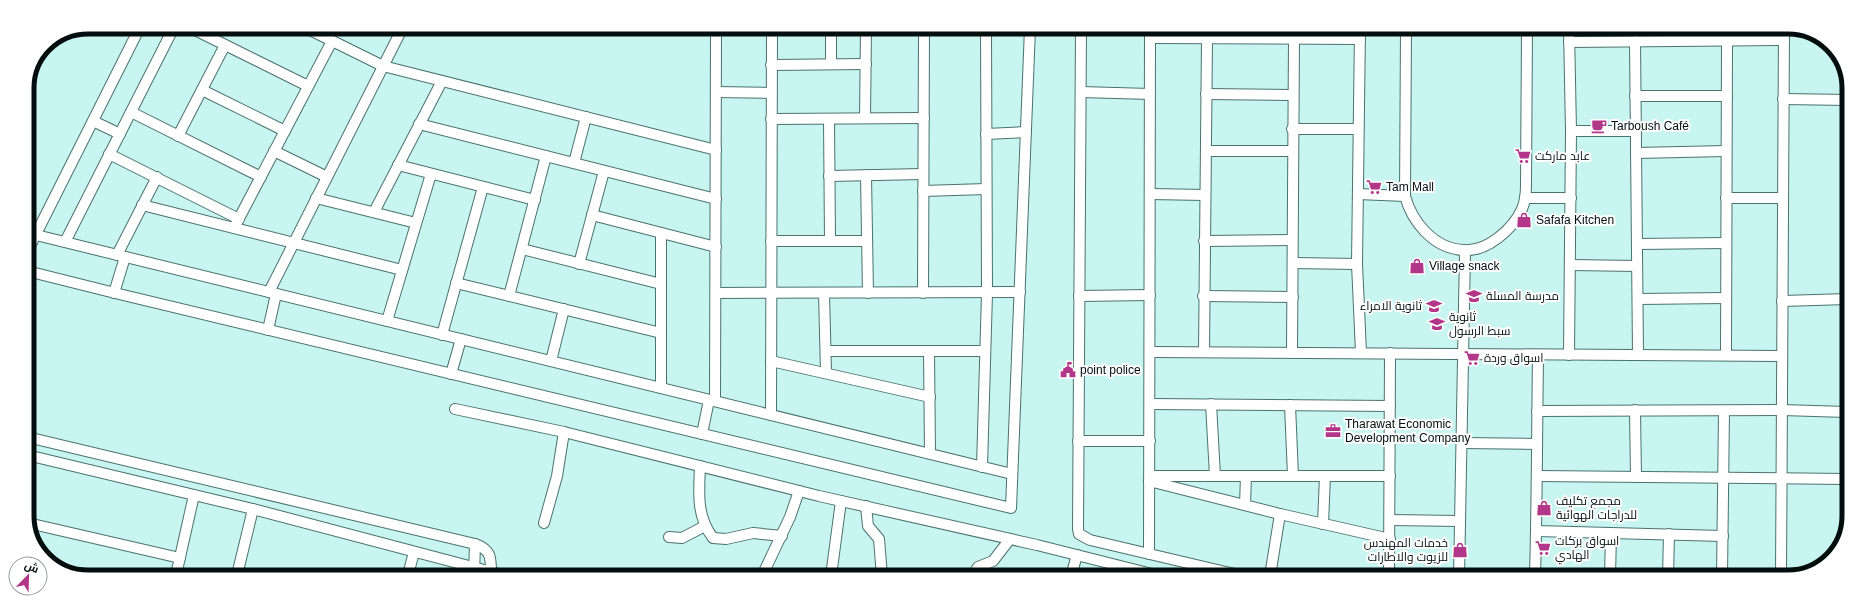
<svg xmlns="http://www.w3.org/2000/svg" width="1876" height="604" font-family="Helvetica,Cairo,sans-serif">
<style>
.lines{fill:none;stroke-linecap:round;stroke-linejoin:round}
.minor-casing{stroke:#4a726f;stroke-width:12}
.minor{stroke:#fff;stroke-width:10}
.labels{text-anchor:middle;stroke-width:4;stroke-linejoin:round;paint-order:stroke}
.poi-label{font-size:12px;fill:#010e0d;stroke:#fff;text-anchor:start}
.rim{fill:none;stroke:#010e0d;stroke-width:5}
</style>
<rect width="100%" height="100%" fill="#c9f5f1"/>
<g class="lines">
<defs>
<g id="minor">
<polyline points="189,27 308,86"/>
<polyline points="304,27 383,66 716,150"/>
<polyline points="831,28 831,64"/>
<polyline points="1081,28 1078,529 1079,534 1090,540 1243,576"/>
<polyline points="1360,29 1357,264 1361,353"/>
<path d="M1406 29 1405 196C1412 222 1434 249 1464 250 1487 252 1513 229 1522 209 1525 202 1526 193 1526 185L1527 29"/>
<polyline points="1150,38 1360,39"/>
<polyline points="1635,41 1638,355"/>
<polyline points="1569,42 1784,40"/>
<polyline points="771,65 866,64"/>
<polyline points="202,90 285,131"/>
<polyline points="716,92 771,93"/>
<polyline points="1081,92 1150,94"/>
<polyline points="1206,94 1293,95"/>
<polyline points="1635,96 1727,96"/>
<polyline points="1783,99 1849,100"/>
<polyline points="131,112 261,177"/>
<polyline points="865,118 866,28"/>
<polyline points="771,119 924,118"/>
<polyline points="829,119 830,241"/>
<polyline points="93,121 120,134"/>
<polyline points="419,124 716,199"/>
<polyline points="1292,129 1358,129"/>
<polyline points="1571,131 1636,131"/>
<polyline points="986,134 1026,132"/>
<polyline points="178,136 225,45"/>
<polyline points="274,151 327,177"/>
<polyline points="1206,151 1293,151"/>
<polyline points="1636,153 1726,151"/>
<polyline points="109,154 239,219"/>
<polyline points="574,163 586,117"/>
<polyline points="398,165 535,200"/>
<polyline points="866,175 868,293"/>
<polyline points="829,176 923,174"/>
<polyline points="923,191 986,189"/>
<polyline points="1150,194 1205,195"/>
<polyline points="1358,194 1405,196"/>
<polyline points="316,198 416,223"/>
<polyline points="1525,198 1571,198"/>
<polyline points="1726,198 1783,198"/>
<polyline points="142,205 402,270"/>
<polyline points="374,212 442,81"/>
<polyline points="592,215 716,247"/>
<polyline points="234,228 332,41"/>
<polyline points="661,233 661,388"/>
<polyline points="36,235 1012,474"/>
<polyline points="771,241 867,241"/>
<polyline points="1204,241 1292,240"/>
<polyline points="65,242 174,27"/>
<polyline points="1637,244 1726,243"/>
<polyline points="522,249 661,284"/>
<polyline points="27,252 140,27"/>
<polyline points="117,255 157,177"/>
<polyline points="1293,263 1357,264"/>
<polyline points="579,264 604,171"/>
<polyline points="1571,265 1637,266"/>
<polyline points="27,271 119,294 1011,508 1030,28"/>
<polyline points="456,283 661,333"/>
<polyline points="269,292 403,27"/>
<polyline points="114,293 125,257"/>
<polyline points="716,293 1020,292"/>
<polyline points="824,293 826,373"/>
<polyline points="923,293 924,28"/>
<polyline points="509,296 546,156"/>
<polyline points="1079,296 1150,295"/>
<polyline points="1203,296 1293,297"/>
<polyline points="1638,299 1726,298"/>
<polyline points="1782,301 1848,299"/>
<polyline points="387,321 431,174"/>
<polyline points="268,330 276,294"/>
<polyline points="442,335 483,187"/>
<polyline points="826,351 985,351"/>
<polyline points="929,351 930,454"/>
<polyline points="1150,352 1782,356"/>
<polyline points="1204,352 1207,38"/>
<polyline points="1292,353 1294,39"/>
<polyline points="1569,355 1571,131 1569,29"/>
<polyline points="1726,355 1727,41"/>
<polyline points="551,361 564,309"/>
<polyline points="771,361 930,397"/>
<polyline points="451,374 461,339"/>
<polyline points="715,401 716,28"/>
<polyline points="1150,404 1390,406"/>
<polyline points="1211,404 1215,476"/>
<polyline points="1290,405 1293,476"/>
<polyline points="455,409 564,432 819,496 1037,545 1160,576"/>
<polyline points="1635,410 1636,477"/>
<polyline points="1537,411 1782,410 1847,412"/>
<polyline points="771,415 772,28"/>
<polyline points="702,434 709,400"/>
<path d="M27 437 475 544C492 550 491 559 491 575"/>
<polyline points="1078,441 1150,441"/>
<polyline points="1462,443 1536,444"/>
<polyline points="27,455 253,509 503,575"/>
<path d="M700 466C699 492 696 516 713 538L726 539 753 533 782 536"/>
<polyline points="982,467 987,293 986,28"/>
<polyline points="1150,476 1390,476"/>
<polyline points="1537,476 1847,479"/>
<polyline points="1149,481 1280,514 1390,539"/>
<polyline points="1245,505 1246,476"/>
<polyline points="866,506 868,526 879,539 882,576"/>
<polyline points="1390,520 1460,521"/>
<polyline points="28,523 180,558"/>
<polyline points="544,523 557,476 564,432"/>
<polyline points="1323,524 1325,476"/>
<polyline points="1536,531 1723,536"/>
<polyline points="669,537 682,538 705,526"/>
<polyline points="1149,554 1150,28"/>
<polyline points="238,572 250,575"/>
<polyline points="474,574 475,544"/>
<polyline points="176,575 194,495"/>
<polyline points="237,575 253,509"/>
<polyline points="408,575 414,552"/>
<polyline points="762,576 790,517 799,491"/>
<polyline points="831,576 841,501"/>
<polyline points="972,576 978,567 993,561 1010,539"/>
<polyline points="1071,576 1077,555"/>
<polyline points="1270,576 1280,514"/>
<polyline points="1389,577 1390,353"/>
<polyline points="1459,577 1465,251"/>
<path d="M1535 577C1537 503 1537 429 1538 356"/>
<polyline points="1610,577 1611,533"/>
<polyline points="1668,577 1669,534"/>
<polyline points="1722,577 1724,411"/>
<polyline points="1781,577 1784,29"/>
</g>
</defs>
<use href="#minor" class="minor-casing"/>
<use href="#minor" class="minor"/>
</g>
<defs>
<symbol id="cafe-bare" viewBox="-9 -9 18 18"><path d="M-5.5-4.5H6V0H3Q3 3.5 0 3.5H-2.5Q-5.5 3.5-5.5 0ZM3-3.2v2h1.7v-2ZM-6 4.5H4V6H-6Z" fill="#b33788" stroke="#fff" stroke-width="2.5" paint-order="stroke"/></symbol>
<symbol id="supermarket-bare" viewBox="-9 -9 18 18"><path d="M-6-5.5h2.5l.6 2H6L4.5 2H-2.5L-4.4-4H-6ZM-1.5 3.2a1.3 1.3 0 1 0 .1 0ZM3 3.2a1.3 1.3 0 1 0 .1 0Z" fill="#b33788" stroke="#fff" stroke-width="2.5" paint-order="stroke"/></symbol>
<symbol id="shop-bare" viewBox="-9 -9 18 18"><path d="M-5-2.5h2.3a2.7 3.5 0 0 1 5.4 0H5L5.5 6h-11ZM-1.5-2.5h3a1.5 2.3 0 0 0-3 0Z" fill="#b33788" stroke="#fff" stroke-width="2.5" paint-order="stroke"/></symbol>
<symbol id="school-bare" viewBox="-9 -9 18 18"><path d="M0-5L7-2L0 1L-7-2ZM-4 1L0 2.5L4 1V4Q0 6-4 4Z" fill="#b33788" stroke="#fff" stroke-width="2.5" paint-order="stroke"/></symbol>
<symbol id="civic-bare" viewBox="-9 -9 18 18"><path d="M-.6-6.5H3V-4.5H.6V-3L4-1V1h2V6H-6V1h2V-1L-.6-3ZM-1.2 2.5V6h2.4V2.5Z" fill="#b33788" stroke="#fff" stroke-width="2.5" paint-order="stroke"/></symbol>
<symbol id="office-bare" viewBox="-9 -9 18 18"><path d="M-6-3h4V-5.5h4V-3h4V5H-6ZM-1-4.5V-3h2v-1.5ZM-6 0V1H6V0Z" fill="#b33788" stroke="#fff" stroke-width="2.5" paint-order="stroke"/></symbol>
</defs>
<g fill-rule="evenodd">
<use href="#cafe-bare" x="1588" y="115" width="22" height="22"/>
<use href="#supermarket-bare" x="1512" y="145" width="22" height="22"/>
<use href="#supermarket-bare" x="1363" y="176" width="22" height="22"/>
<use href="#shop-bare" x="1513" y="209" width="22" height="22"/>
<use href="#shop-bare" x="1406" y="255" width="22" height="22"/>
<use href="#school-bare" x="1463" y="285" width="22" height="22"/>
<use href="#school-bare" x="1423" y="295" width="22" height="22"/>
<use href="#school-bare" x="1426" y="313" width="22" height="22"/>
<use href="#supermarket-bare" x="1461" y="347" width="22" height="22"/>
<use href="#civic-bare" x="1057" y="359" width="22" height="22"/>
<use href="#office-bare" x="1322" y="420" width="22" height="22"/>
<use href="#shop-bare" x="1533" y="497" width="22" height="22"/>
<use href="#supermarket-bare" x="1532" y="537" width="22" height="22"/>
<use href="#shop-bare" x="1449" y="539" width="22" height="22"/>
</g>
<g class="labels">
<g class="poi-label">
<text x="1611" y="130">Tarboush Café</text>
<text x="1535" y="160">عابد ماركت</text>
<text x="1386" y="191">Tam Mall</text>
<text x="1536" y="224">Safafa Kitchen</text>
<text x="1429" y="270">Village snack</text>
<text x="1486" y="300">مدرسة المسلة</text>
<text x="1422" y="310" text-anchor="end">ثانوية الامراء</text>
<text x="1449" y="321">ثانوية<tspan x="1449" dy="14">سبط الرسول</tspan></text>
<text x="1484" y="362">اسواق وردة</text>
<text x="1080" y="374">point police</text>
<text x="1345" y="428">Tharawat Economic<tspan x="1345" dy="14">Development Company</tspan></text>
<text x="1556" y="505">مجمع تكليف<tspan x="1556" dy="14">للدراجات الهوائية</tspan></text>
<text x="1555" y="545">اسواق بركات<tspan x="1555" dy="14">الهادي</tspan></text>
<text x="1448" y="547" text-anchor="end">خدمات المهندس<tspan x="1448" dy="14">للزيوت والاطارات</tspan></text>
</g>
</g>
<path d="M0 0H1876V604H0ZM88 34H1788A54 54 0 0 1 1842 88V516A54 54 0 0 1 1788 570H88A54 54 0 0 1 34 516V88A54 54 0 0 1 88 34Z" fill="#fff" fill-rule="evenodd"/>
<path class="rim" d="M88 34H1788A54 54 0 0 1 1842 88V516A54 54 0 0 1 1788 570H88A54 54 0 0 1 34 516V88A54 54 0 0 1 88 34Z"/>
<g transform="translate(28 576) rotate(23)"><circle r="19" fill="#ffffff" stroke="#999f9e"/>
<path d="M0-3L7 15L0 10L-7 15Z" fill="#b33788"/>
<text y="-6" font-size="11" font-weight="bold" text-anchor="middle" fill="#010e0d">ش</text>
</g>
</svg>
